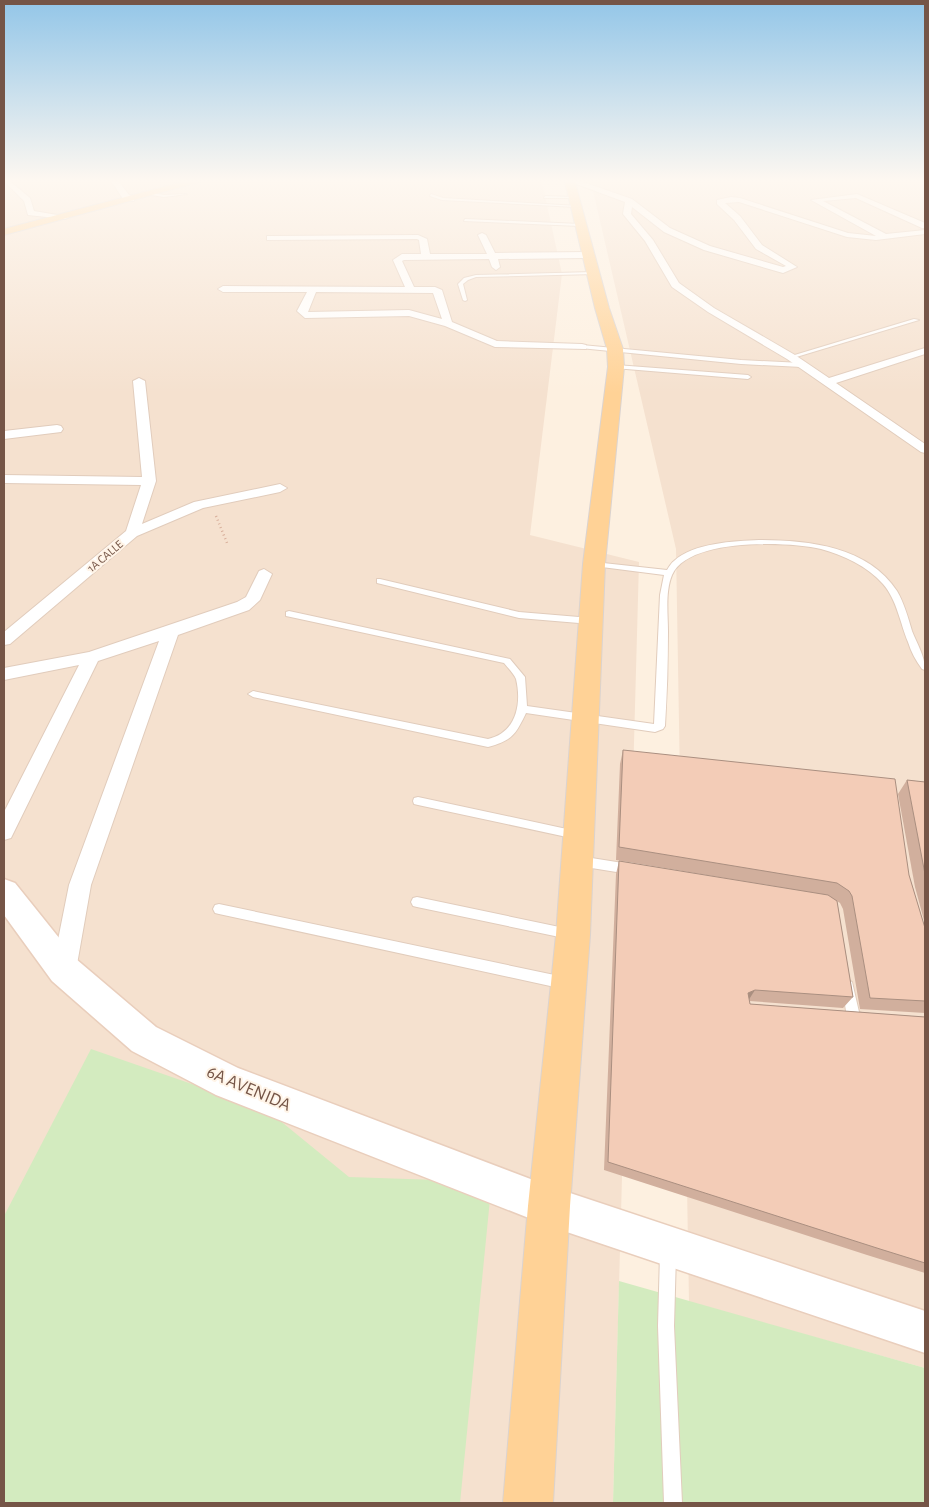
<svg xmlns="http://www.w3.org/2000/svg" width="929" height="1507" font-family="'Alegreya Sans',sans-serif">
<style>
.residential{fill:#f5e1cf}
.green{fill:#d3ebbf}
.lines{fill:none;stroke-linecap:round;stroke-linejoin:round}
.lane-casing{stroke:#e1ccbc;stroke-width:2}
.street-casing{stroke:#e1ccbc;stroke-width:2}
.secondary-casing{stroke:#e9cebc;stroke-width:3}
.primary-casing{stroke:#dbd3cf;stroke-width:2}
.path{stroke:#d8af9b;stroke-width:2.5;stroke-dasharray:1 3;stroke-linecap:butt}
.lane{fill:#fff;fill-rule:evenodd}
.street{fill:#fff;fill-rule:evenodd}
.secondary{fill:#fff;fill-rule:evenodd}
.primary{fill:#ffd296;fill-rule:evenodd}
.wall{fill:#d1af9d}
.shaded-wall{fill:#aa8f80}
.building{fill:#f3ccb7;stroke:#aa8f80}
.labels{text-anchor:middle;stroke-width:4;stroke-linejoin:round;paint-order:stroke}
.far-street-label{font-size:12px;fill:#755547;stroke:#fff4e7}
.near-street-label{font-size:18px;fill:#755547;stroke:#fff4e7}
</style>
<rect width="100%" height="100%" fill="#fdf0e0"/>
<g class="residential">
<polygon points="4,182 542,182 562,274 530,535 639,562 613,1503 4,1503"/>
<polygon points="591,182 925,182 925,1368 689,1302 676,549"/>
</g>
<g class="green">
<polygon points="91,1049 267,1110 349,1177 467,1181 491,1189 460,1503 4,1503 4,1216"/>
<polygon points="619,1281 925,1368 925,1503 613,1503"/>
</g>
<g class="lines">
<defs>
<g id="lane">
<polygon points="152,193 164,195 187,194 164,197 151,195"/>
<polygon points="431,194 443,198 578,206 576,207 442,200 430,196"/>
<polygon points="545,196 574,197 576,198 544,198"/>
<polygon points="465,219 580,224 582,225 580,226 464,221"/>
<polygon points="593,272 595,274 476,277 468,280 463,284 467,300 465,301 463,300 458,284 464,278 476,275"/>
<polygon points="914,319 919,320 793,358 788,357"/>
<polygon points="582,345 741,360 802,363 805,365 802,367 741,364 580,348 580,346"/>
<polygon points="616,365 748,375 751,377 748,379 614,368 614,366"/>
<path d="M759 540C807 540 868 546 897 591 904 603 908 617 912 631 917 644 925 656 925 670L922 669C916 661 911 652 908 642 900 623 897 600 883 584 867 566 843 555 821 549 788 541 688 538 672 575 665 592 668 614 668 632 668 663 667 695 665 726L663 729 655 732 526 713C516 734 512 741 488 747L253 697 248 694 253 691 488 739C516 733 522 704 516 679 514 674 508 668 504 663L286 616V612L289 611 510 659 525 677 527 706 654 724 660 595 664 575 594 566 590 564 594 562 667 570C669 567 671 563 674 561 693 543 734 541 759 540Z"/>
<polygon points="377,579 380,579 519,612 591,618 595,621 591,624 519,618 377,583"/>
<polygon points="418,797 576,831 580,832 581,835 580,838 576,839 418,805 414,804 413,801 414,798"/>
<polygon points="579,856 629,864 633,866 635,869 633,872 629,874 579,866 575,864 573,861 575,858"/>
<polygon points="417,897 569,929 573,930 575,934 573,938 569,939 417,907 413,906 411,902 413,898"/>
<polygon points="219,904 564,977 568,979 570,983 568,987 564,989 219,914 215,913 213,909 215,905"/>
<polygon points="848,980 852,982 859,1012 864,1014 865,1018 864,1022 859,1024 848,1021 847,1017 842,986 844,982"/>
<polygon points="668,1246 673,1249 676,1254 674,1326 682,1503 664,1503 658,1326 660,1254 663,1249"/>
</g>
<g id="street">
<polygon points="5,182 11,182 30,198 34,211 69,217 65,219 28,215 24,201"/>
<polygon points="112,182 119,182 129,195 134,197 134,201 123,199"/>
<polygon points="571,182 583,182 632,199 670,228 710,246 783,267 786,266 756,249 734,220 717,204 717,200 731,197 740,198 848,233 876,236 811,200 857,194 925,223 925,228 922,228 856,198 823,201 886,234 925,230 925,234 876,240 847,237 739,202 725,203 740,216 762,245 797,267 783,273 704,250 664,232 632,207 631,214 653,240 679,283 714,308 795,355 829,378 925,348 925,354 836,383 925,444 925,453 921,452 787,359 708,312 672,287 645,241 623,214 625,202"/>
<path d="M482 233 486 235 495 253 589 252 593 255 589 258 498 259 500 267 496 270 492 267 489 259 404 260 402 261 414 287H435L442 290 452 322 497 341 582 344 586 345V349L495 347 445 326 409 316 305 318 297 311 307 292H223L218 289 223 286 405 287 393 260 402 254H421L419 240 417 239 267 240V236H270L418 235 427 239 430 254H487L478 235ZM316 292 433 293 442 319 409 310 308 312Z"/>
<polygon points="139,378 145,381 156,481 142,524 194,502 280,484 287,488 280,492 203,508 137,536 10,644 4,645 4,632 126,531 141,485 4,483 4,475 142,477 133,381"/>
<polygon points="57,425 61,426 63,429 61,432 4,439 4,431"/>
<polygon points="264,569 272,574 260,600 249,610 178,635 91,885 76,970 72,978 64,981 56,978 52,970 69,885 159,641 98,661 11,838 4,840 4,812 79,665 4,680 4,668 89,652 237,602 246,597 259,571"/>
</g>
<polygon id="secondary" points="4,879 15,883 76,959 156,1027 238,1068 549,1186 925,1311 925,1353 549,1226 216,1095 132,1051 52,981 4,915"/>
<g id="primary">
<polygon points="182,182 200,182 4,235 4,229"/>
<polygon points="565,182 575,182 609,308 623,349 624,367 605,564 590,935 570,1206 553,1503 503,1503 528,1206 556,935 583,564 608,367 607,349 595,308"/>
</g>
</defs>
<use href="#lane" class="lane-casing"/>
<use href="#street" class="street-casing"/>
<use href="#secondary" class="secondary-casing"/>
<use href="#primary" class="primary-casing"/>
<polyline class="path" points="216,516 227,543"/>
<use href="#lane" class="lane"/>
<use href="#street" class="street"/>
<use href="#secondary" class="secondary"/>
<use href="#primary" class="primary"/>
</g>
<g class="wall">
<polygon points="623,750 909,875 925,928 925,1014 925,1013 860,1009 843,909 840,903 837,901 853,997 843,1008 749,1001 750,1004 925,1017 925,1273 867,1255 604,1170 616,874 619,861 792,889 616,860 620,764"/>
<polygon points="907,780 925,782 925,924 915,887 898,794"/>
</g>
<polygon class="shaded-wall" points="755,990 748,1001 748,993"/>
<g class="building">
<polygon points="623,750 895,779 909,875 925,928 925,1001 870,998 852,896 849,891 837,883 619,847"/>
<polygon points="907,780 925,782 925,874"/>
<polygon points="619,861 828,895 837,901 853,997 755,990 748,993 750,1004 925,1017 925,1263 880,1249 608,1162"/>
</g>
<linearGradient id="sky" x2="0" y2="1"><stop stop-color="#93c6e8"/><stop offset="0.46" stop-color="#fef8f1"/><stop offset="1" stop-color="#fef8f1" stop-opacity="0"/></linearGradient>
<rect width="929" height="393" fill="url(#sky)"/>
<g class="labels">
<g class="far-street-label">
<text transform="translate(105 556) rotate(-40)" y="4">1A CALLE</text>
</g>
<g class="near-street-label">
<text transform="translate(249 1088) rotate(23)" y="6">6A AVENIDA</text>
</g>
</g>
<rect width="929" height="1507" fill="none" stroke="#755547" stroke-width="10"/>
</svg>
